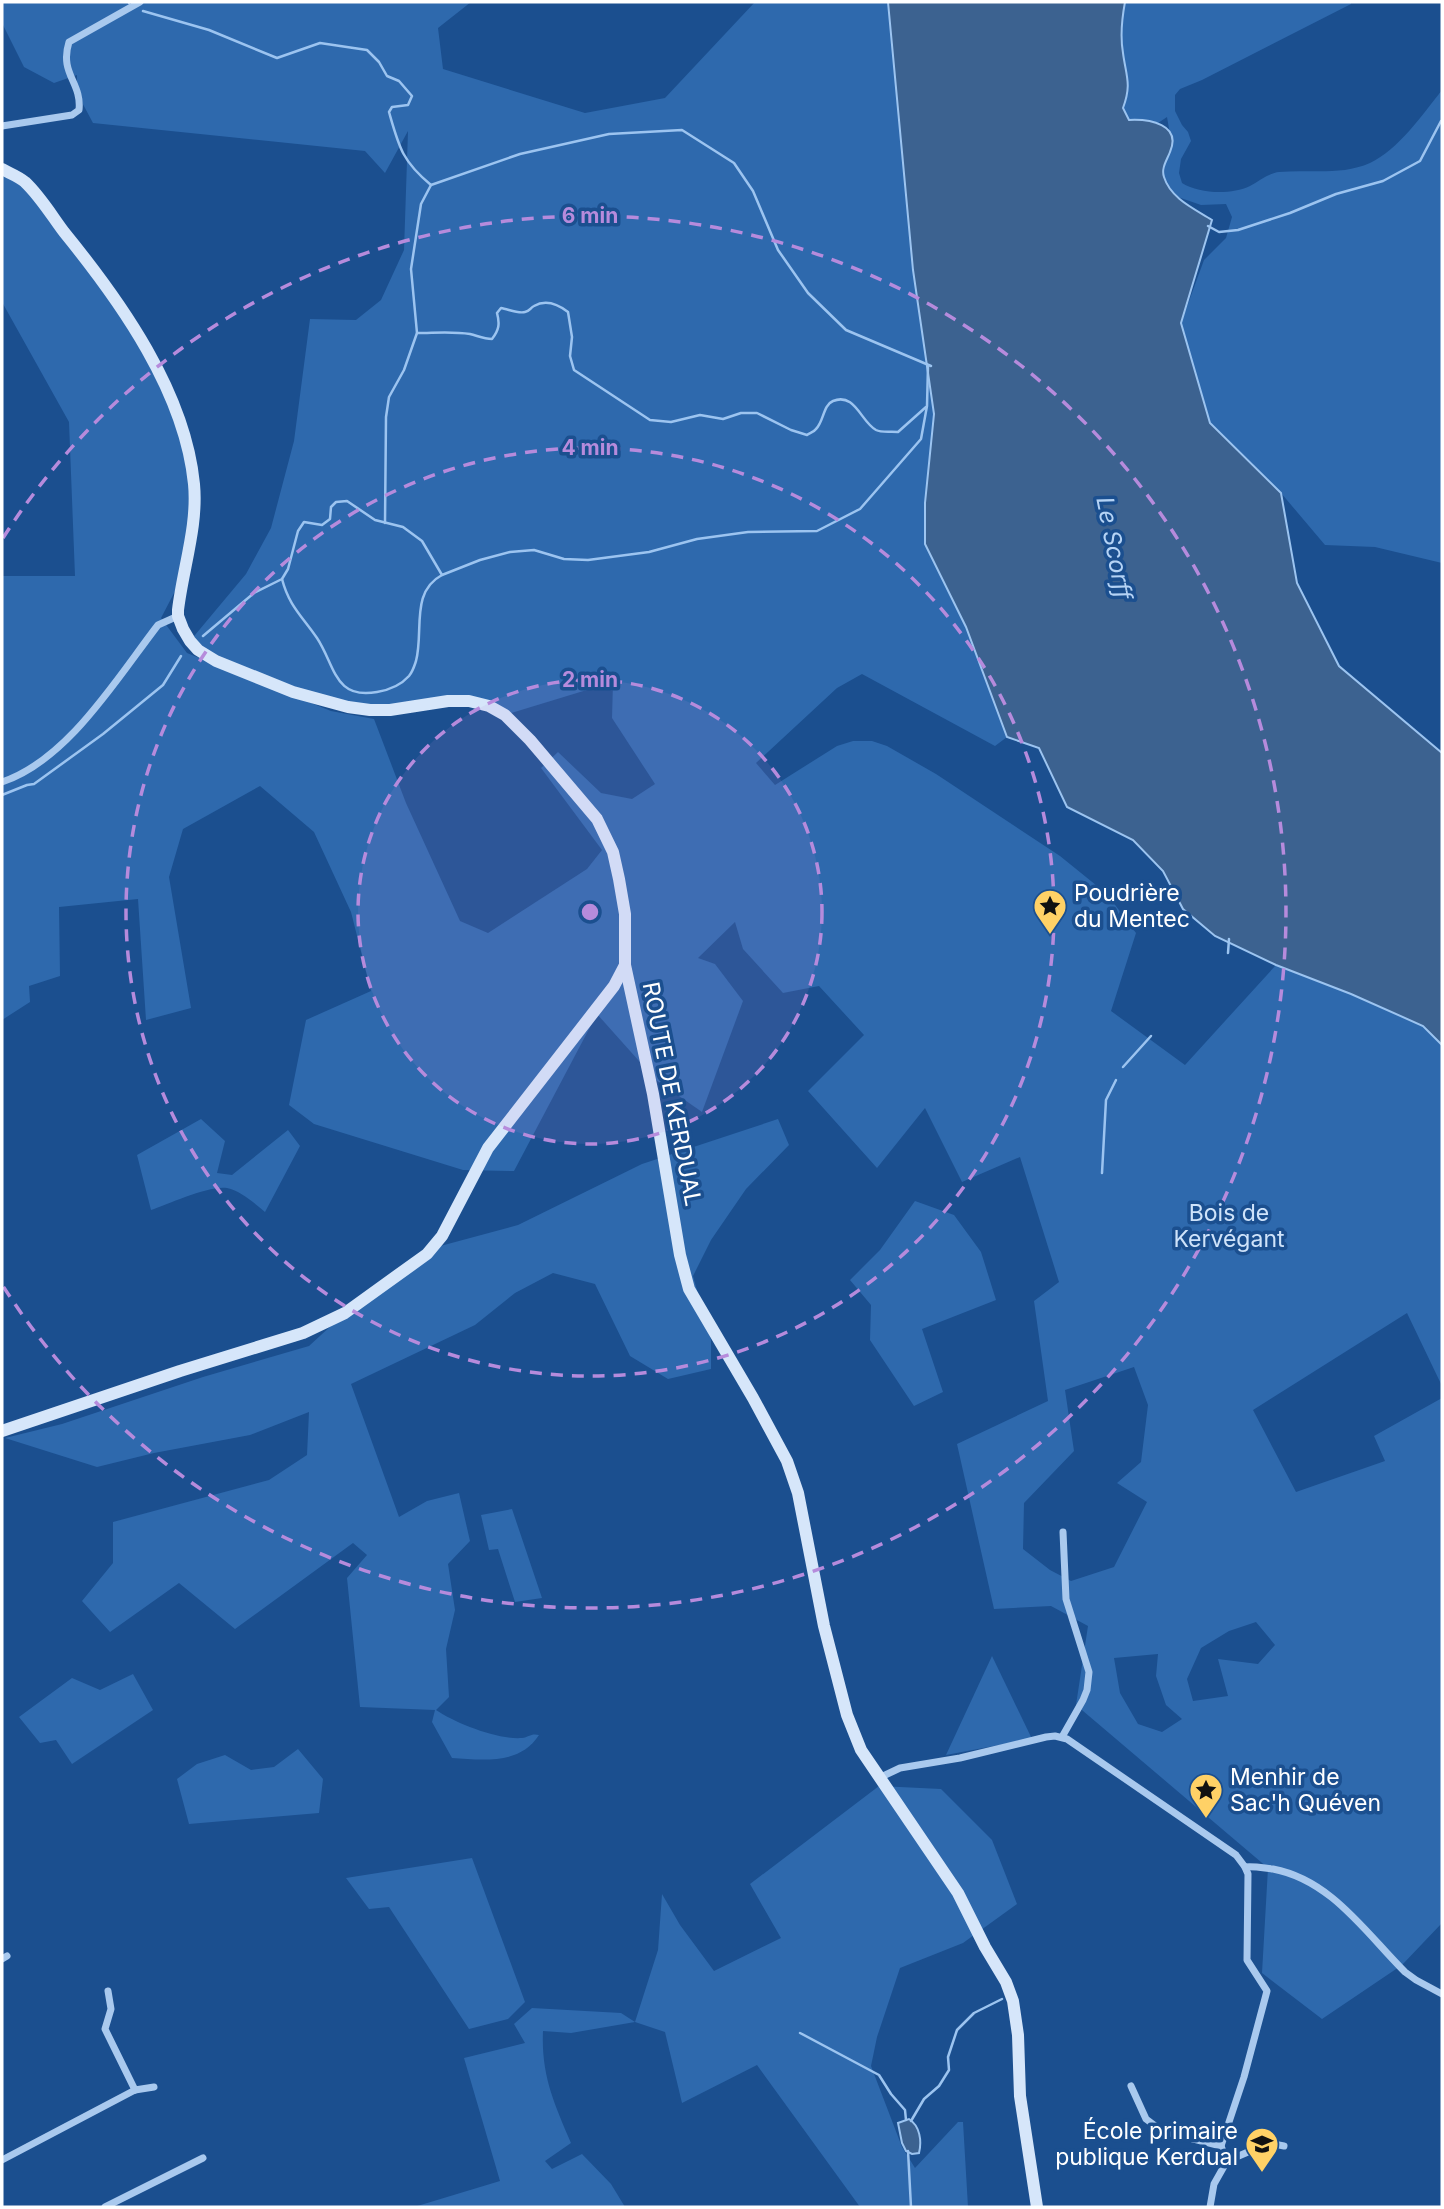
<svg xmlns="http://www.w3.org/2000/svg" width="1444" height="2209" font-family="Inter,sans-serif">
<style>
.green{fill:#2e69ad;fill-rule:evenodd}
.water{fill:#3c6290;stroke:#9cc4f0;stroke-width:2}
.lines{fill:none;stroke-linecap:round;stroke-linejoin:round}
.stream{stroke:#9cc4f0;stroke-width:2.5}
.street{stroke:#a9c9ee;stroke-width:7}
.secondary{stroke:#d6e6fa;stroke-width:12}
.ring{fill:none;stroke:#b68bdc;stroke-width:3.5;stroke-dasharray:12 9}
.labels{text-anchor:middle;stroke-width:7;stroke-linejoin:round;paint-order:stroke}
.poi-label{font-size:23px;fill:#fff;stroke:#1b4f8f;text-anchor:start}
.street-label{font-size:23px;fill:#fff;stroke:#1b4f8f}
.park-label{font-size:23px;fill:#cfe3fa;stroke:#1b4f8f}
.water-label{font-size:24px;font-style:italic;fill:#b5d3f5;stroke:#1b4f8f}
.centre{fill:#b68bdc;stroke:#1b4f8f;stroke-width:3.5}
.ring-label{font-size:21px;text-anchor:middle;font-weight:bold;fill:#b68bdc;stroke:#1b4f8f;stroke-width:7;stroke-linejoin:round;paint-order:stroke}
</style>
<rect width="100%" height="100%" fill="#1b4f8f"/>
<g class="green">
<path d="M2 2H471L438 28 443 69 585 113 665 98 755 2H888L934 414 925 502V544L966 627 1007 737 995 746 862 674 837 688 756 763 775 785 837 746 853 741H872L887 746 936 774 1060 856 1107 894 1136 933 1111 1011 1185 1065 1276 965 1351 994 1423 1026 1442 1045V1386L1407 1313 1253 1410 1296 1492 1385 1461 1374 1436 1442 1398V1923L1402 1965 1322 2019 1262 1973 1268 1868 1076 1705 1088 1626 1051 1606 994 1609 957 1444 1048 1401 1034 1301 1059 1282 1020 1157 962 1182 925 1108 877 1168 808 1091 864 1035 819 986 783 993 743 949 735 922 698 958 715 964 743 1001 702 1112 656 1080 597 1014 514 1171 463 1170 314 1124 289 1105 306 1020 371 991 351 912 314 832 260 786 183 829 169 877 191 1008 146 1020 138 899 59 907 60 976 29 986 30 1002 2 1020V576H75L69 422 2 302V169L14 175 85 257 161 376 194 482 184 574 161 618 187 653 331 711 374 719 406 803 460 921 488 933 587 869 602 850 541 768 558 752 601 793 632 799 655 784 612 718 613 682 505 715 469 701 370 710 232 668 190 641 246 574 271 528 294 441 310 319 356 320 381 300 404 250 408 131 385 173 365 151 93 123 77 93V75L54 83 24 67 2 23ZM1134 1367 1148 1405 1141 1462 1117 1483 1147 1502 1114 1567 1071 1581 1050 1570 1023 1549 1024 1503 1074 1451 1065 1390ZM1256 1622 1275 1645 1258 1664 1218 1659 1228 1696 1193 1701 1187 1679 1201 1648 1229 1631ZM1158 1654 1156 1676 1166 1705 1182 1719 1162 1732 1138 1724 1120 1693 1114 1658Z"/>
<path d="M1125 2H1351V4L1202 80 1180 89 1175 95V111L1182 125 1188 132 1191 141 1181 159 1179 173 1182 183C1200 194 1231 195 1250 186 1259 181 1269 173 1279 172 1309 169 1341 176 1370 163 1398 150 1423 114 1442 90V563L1375 547 1325 545 1281 493 1210 424 1181 323 1204 260 1226 238 1232 217 1226 204 1201 205 1175 196 1164 176 1165 162 1172 146 1167 117 1158 123 1129 120 1123 108C1130 90 1124 71 1122 52 1121 35 1122 19 1125 2Z"/>
<path d="M201 1119 225 1141 217 1173 232 1175 288 1130 300 1146 265 1212C254 1203 241 1191 227 1188 210 1185 168 1204 151 1210L137 1155Z"/>
<path d="M778 1119 789 1145 746 1189 711 1240 693 1276 711 1340V1369L668 1379 630 1356 595 1284 553 1273 515 1293 475 1325 351 1384 399 1517 427 1501 459 1493 470 1541 448 1564 455 1610 446 1649 449 1697 436 1710C455 1723 498 1740 522 1738 529 1737 531 1733 539 1735 520 1765 483 1760 452 1758L432 1722 435 1710 360 1707 347 1578 367 1555 353 1543 235 1629 179 1583 110 1632 82 1601 113 1563V1522L269 1480 307 1455 309 1412 250 1435 154 1453 97 1467 5 1438 62 1424 203 1377 309 1346 345 1313 433 1248 518 1225 642 1164Z"/>
<polygon points="915,1201 954,1215 981,1252 996,1300 922,1329 943,1392 914,1406 870,1340 871,1305 850,1280 880,1250"/>
<polygon points="512,1509 542,1598 515,1602 498,1549 489,1550 481,1515"/>
<polygon points="992,1656 1032,1739 946,1755"/>
<polygon points="133,1674 153,1710 72,1764 56,1740 40,1743 19,1717 72,1678 100,1690"/>
<polygon points="298,1749 323,1779 319,1813 189,1824 177,1779 197,1764 225,1755 251,1770 274,1767"/>
<path d="M879 1786 941 1789 992 1840 1017 1904 963 1943 900 1968 877 2037 871 2066 902 2147 915 2168 958 2122H963L968 2207H860L757 2065 682 2103 665 2032 635 2022 571 2033 543 2031C541 2075 554 2103 571 2143L545 2161 552 2169 582 2154 611 2184 625 2207H414L500 2181 464 2058 525 2043 514 2024 532 2008 621 2013 635 2022 658 1950 662 1894 680 1925 714 1971 781 1938 750 1884Z"/>
<polygon points="472,1858 525,2002 508,2019 469,2029 389,1907 369,1909 346,1878"/>
</g>
<g class="water">
<path d="M888 2H1125C1122 18 1120 36 1123 53 1126 76 1132 84 1123 108L1129 120C1149 119 1182 124 1170 152 1167 160 1161 168 1164 177 1171 199 1195 209 1212 220L1181 323 1210 423 1281 493 1297 583 1339 666 1442 753V1045L1423 1026 1351 994 1276 965 1215 936 1183 909 1163 871 1133 840 1067 807 1039 748 1007 737 966 627 925 544V503L934 414 913 270Z"/>
<path d="M909 2119C920 2126 922 2141 919 2153L912 2154 906 2151 902 2143 898 2123Z"/>
</g>
<g class="lines">
<g class="stream">
<polyline points="129,2 129,3"/>
<path d="M143 11 209 30 277 58 320 43 367 50 379 62 387 76 399 81 412 96 408 105 392 107 389 112C399 147 402 161 431 185L520 154 609 134 682 130 734 163 753 191 778 250 808 293 846 330 931 366"/>
<polyline points="1208,226 1219,232 1238,230 1290,213 1336,194 1383,181 1420,161 1441,121"/>
<path d="M417 333C434 333 452 331 470 334 478 336 484 339 492 339 499 330 500 324 497 313L501 308C508 309 518 314 525 312 530 311 530 308 534 306 546 299 559 305 568 312L572 337 570 356 574 370 650 420 671 422 700 415 723 419 741 413H757L791 430 807 435C810 433 814 432 816 429 824 421 823 405 833 401 855 392 861 422 876 430 882 433 891 431 898 432L926 407"/>
<polyline points="385,523 386,417 389,397 404,370 417,333 411,269 421,204 431,185"/>
<path d="M282 579C289 606 302 616 317 638 335 665 334 700 377 692 389 690 401 685 409 676 413 671 414 667 416 661 424 631 410 592 442 575"/>
<polyline points="203,636 254,593 282,579 288,569 298,531 304,522 322,525 330,519 331,507 336,502 347,501 375,520 403,527 422,541 442,575 480,560 510,552 534,550 564,559 588,560 649,552 697,539 748,532 817,531 860,509 921,439 927,406 928,366"/>
<polyline points="2,795 27,785 34,784 103,734 163,685 181,656"/>
<polyline points="1228,953 1229,939"/>
<polyline points="1123,1067 1151,1036"/>
<polyline points="1102,1173 1106,1100 1116,1080"/>
<polyline points="800,2033 879,2075 891,2094 905,2110 906,2120"/>
<polyline points="911,2121 924,2099 939,2086 949,2070 948,2057 957,2030 974,2013 1002,1999"/>
<polyline points="908,2151 911,2207"/>
</g>
<g class="street">
<path d="M2 126 72 115 79 110C82 82 59 74 69 42L140 2"/>
<path d="M2 782C68 760 117 678 158 625L178 616"/>
<polyline points="1062,1737 1083,1700 1087,1690 1089,1672 1066,1599 1063,1532"/>
<path d="M879 1778 900 1768 960 1758 1046 1737 1055 1736 1067 1739 1236 1855 1245 1867C1255 1866 1263 1868 1273 1869 1331 1880 1365 1932 1405 1972L1416 1980 1442 1994"/>
<polyline points="2,1959 7,1956"/>
<polyline points="108,1991 111,2009 105,2029 135,2090"/>
<polyline points="1131,2086 1146,2119 1162,2131 1221,2146 1227,2161"/>
<polyline points="1221,2146 1244,2077 1267,1991 1247,1960 1248,1874 1245,1867"/>
<polyline points="2,2160 135,2090 154,2087"/>
<polyline points="105,2207 203,2158"/>
<polyline points="1210,2207 1214,2184 1227,2161 1269,2143 1284,2146"/>
</g>
<g class="secondary">
<path d="M2 169C9 173 18 176 25 182 40 196 52 216 64 232 121 302 185 392 194 484 198 526 183 568 178 610V616L183 629 190 641 198 650 216 661 293 692 348 707 370 710H390L448 701H469L489 706 505 715 530 740 597 819 613 852 619 879 625 914V965L653 1094 680 1255 689 1289 753 1398 787 1461 798 1493 824 1626 847 1715 861 1750 958 1893 985 1947 1006 1982 1013 2001 1018 2035 1020 2096 1037 2207"/>
<polyline points="2,1431 180,1371 303,1333 345,1313 427,1254 442,1236 488,1148 614,986 625,965"/>
</g>
</g>
<circle cx="590" cy="912" r="232" fill="#b68bdc" fill-opacity=".12"/>
<g class="ring">
<circle cx="590" cy="912" r="232"/>
<circle cx="590" cy="912" r="464"/>
<path d="M3 538A696 696 0 1 1 3 1286"/>
</g>
<defs>
<symbol id="sight-pin" viewBox="-11 -11 22 30"><path d="M0 17L-7.5 6A9.5 9.5 0 1 1 7.5 6Z" fill="#ffd166" stroke="#1b4f8f"/><path d="M0-6L1.8-2.2L6-1.7L2.9 1.2L3.7 5.4L0 3.3L-3.7 5.4L-2.9 1.2L-6-1.7L-1.8-2.2Z" fill="#111"/></symbol>
<symbol id="school-pin" viewBox="-11 -11 22 30"><path d="M0 17L-7.5 6A9.5 9.5 0 1 1 7.5 6Z" fill="#ffd166" stroke="#1b4f8f"/><path d="M0-5L7-2L0 1L-7-2ZM-4 1L0 2.5L4 1V4Q0 6-4 4Z" fill="#111"/></symbol>
</defs>
<g fill-rule="evenodd">
<use href="#sight-pin" x="1031" y="887" width="38" height="52"/>
<use href="#sight-pin" x="1187" y="1771" width="38" height="52"/>
<use href="#school-pin" x="1243" y="2125" width="38" height="52"/>
</g>
<g class="labels">
<g class="poi-label">
<text x="1074" y="901">Poudrière<tspan x="1074" dy="26">du Mentec</tspan></text>
<text x="1230" y="1785">Menhir de<tspan x="1230" dy="26">Sac'h Quéven</tspan></text>
<text x="1238" y="2139" text-anchor="end">École primaire<tspan x="1238" dy="26">publique Kerdual</tspan></text>
</g>
<g class="street-label">
<text transform="translate(672 1094) rotate(79)" y="8">ROUTE DE KERDUAL</text>
</g>
<g class="park-label">
<text x="1229" y="1221">Bois de<tspan x="1229" dy="26">Kervégant</tspan></text>
</g>
<g class="water-label">
<text transform="translate(1114 548) rotate(79)" y="8">Le Scorff</text>
</g>
</g>
<circle cx="590" cy="912" r="10" class="centre"/>
<g class="ring-label">
<text x="590" y="223">6 min</text>
<text x="590" y="455">4 min</text>
<text x="590" y="687">2 min</text>
</g>
<rect width="1444" height="2209" fill="none" stroke="#ffffff" stroke-width="7"/>
</svg>
